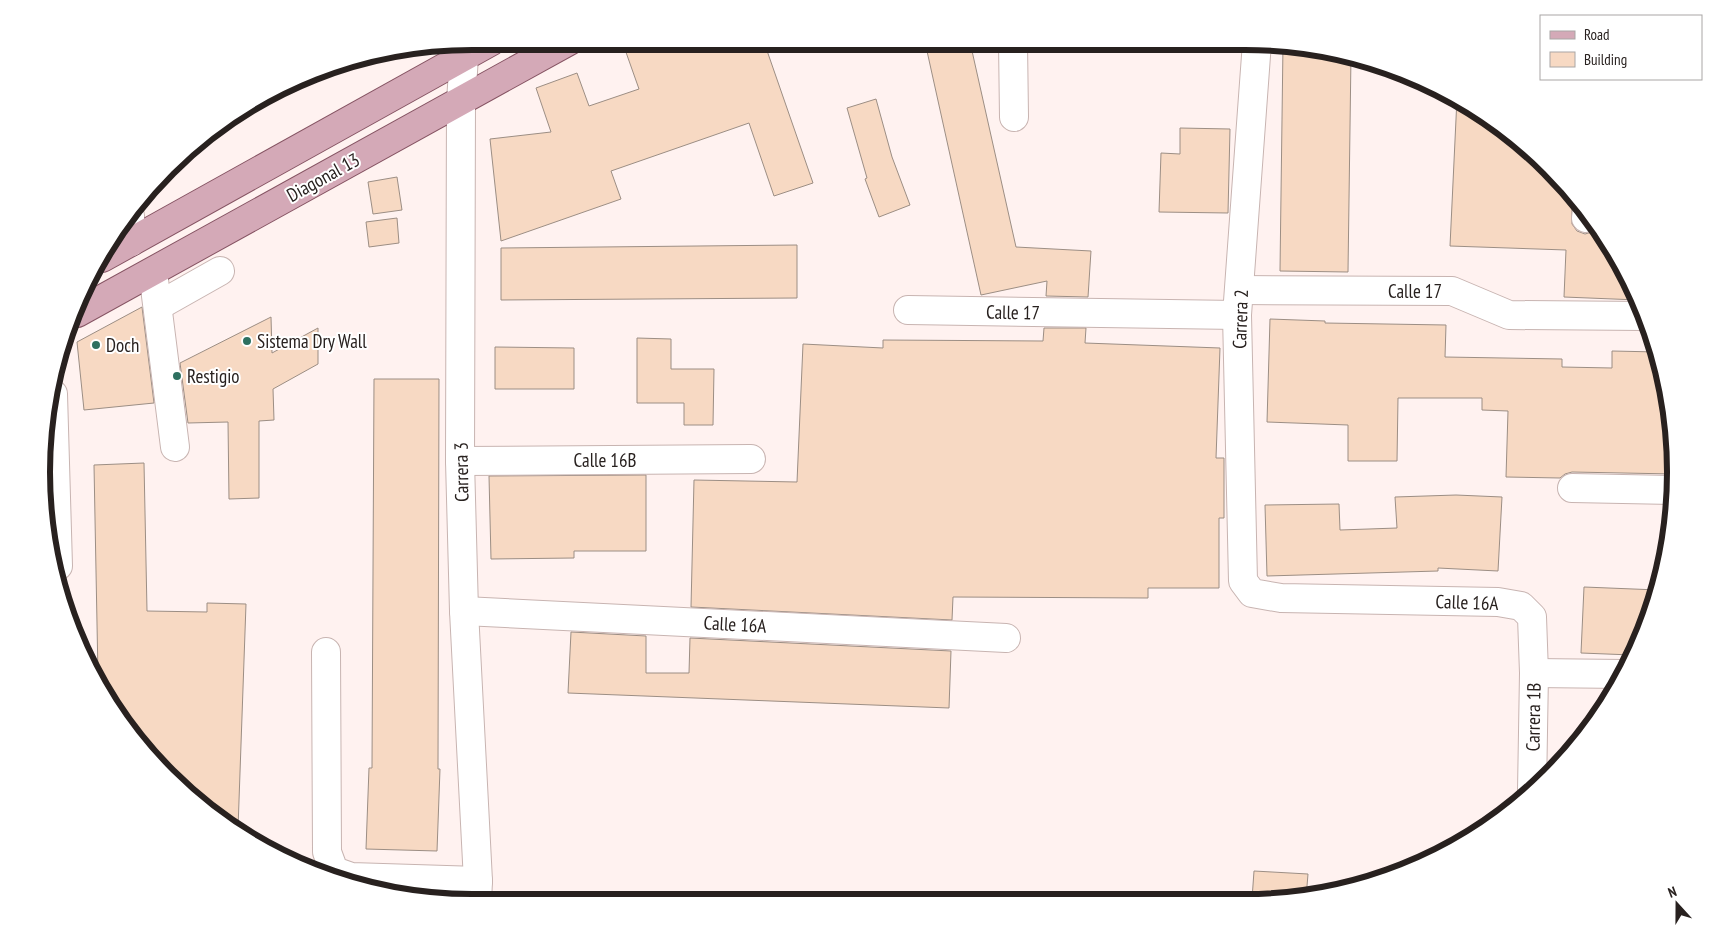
<svg xmlns="http://www.w3.org/2000/svg" width="1717" height="944" font-family="'PT Sans Narrow',sans-serif">
<style>
.building{fill:#f7d9c3;stroke:#9c8e84}
.lines{fill:none;stroke-linecap:round;stroke-linejoin:round}
.minor-casing{stroke:#c8b4b1;stroke-width:30}
.major-casing{stroke:#865463;stroke-width:30}
.minor{stroke:#fff;stroke-width:28}
.major{stroke:#d4a9b7;stroke-width:28}
.poi-dot{fill:#2e7060;stroke:#fff;stroke-width:2}
.labels{text-anchor:middle;stroke-width:4;stroke-linejoin:round;paint-order:stroke}
.street-label{font-size:19px;fill:#28211f;stroke:#fff}
.poi-label{font-size:19px;fill:#28211f;stroke:#fff;text-anchor:start}
.rim{fill:none;stroke:#28211f;stroke-width:6}
</style>
<rect width="100%" height="100%" fill="#fff2f0"/>
<g class="building">
<polygon points="622,41 764,42 813,183 774,196 749,123 611,171 621,199 501,241 490,139 551,132 536,88 577,73 589,106 639,89"/>
<polygon points="925,42 970,42 1016,247 1091,251 1088,297 1046,296 1047,281 981,295"/>
<polygon points="1283,44 1351,55 1348,272 1280,271"/>
<polygon points="1457,98 1529,148 1577,199 1572,208 1572,224 1577,231 1585,234 1592,232 1598,228 1631,281 1638,300 1564,297 1566,250 1450,246"/>
<polygon points="876,99 892,157 910,205 879,217 865,179 867,178 847,108"/>
<polygon points="1180,128 1230,129 1228,213 1159,212 1161,153 1180,154"/>
<polygon points="397,177 402,210 373,214 368,182"/>
<polygon points="397,218 399,243 369,247 366,222"/>
<polygon points="797,245 797,298 501,300 501,248"/>
<polygon points="142,307 154,403 84,410 77,342"/>
<polygon points="271,317 272,353 318,328 318,364 273,389 274,420 259,421 259,498 229,499 228,422 188,423 180,363"/>
<polygon points="1270,319 1325,321 1325,323 1446,325 1445,357 1562,359 1562,367 1612,368 1612,351 1658,352 1661,360 1675,444 1674,474 1572,472 1565,474 1560,478 1506,477 1508,411 1482,410 1482,398 1398,398 1397,461 1348,461 1348,425 1267,422"/>
<polygon points="1044,328 1086,328 1085,343 1220,348 1216,458 1224,458 1224,518 1219,518 1219,588 1148,588 1148,598 953,597 952,620 691,607 694,480 797,482 803,344 883,348 883,340 1043,341"/>
<polygon points="637,338 671,339 671,369 714,369 713,425 684,425 684,403 637,403"/>
<polygon points="495,347 574,348 574,389 495,389"/>
<polygon points="374,379 439,379 438,769 440,769 437,851 366,849 369,768 372,768"/>
<polygon points="144,463 147,611 207,612 207,603 246,604 238,829 148,756 98,676 94,465"/>
<polygon points="646,475 646,551 574,551 574,558 491,559 489,476"/>
<polygon points="1456,495 1502,497 1498,571 1438,568 1438,571 1267,576 1265,505 1339,504 1340,530 1397,528 1395,497"/>
<polygon points="1584,587 1658,590 1653,610 1632,655 1581,653"/>
<polygon points="571,632 646,636 646,673 689,673 690,638 951,651 949,708 568,693"/>
<polygon points="1254,871 1308,874 1306,898 1252,899"/>
</g>
<g class="lines">
<defs>
<g id="minor">
<polyline points="465,42 461,101 460,461 464,611 478,881 477,902"/>
<polyline points="1013,42 1014,117"/>
<polyline points="1257,42 1237,315 1243,581 1252,593 1281,598 1498,602 1521,606 1532,617 1534,673 1532,791"/>
<polyline points="130,216 131,242"/>
<polyline points="1586,218 1587,210"/>
<polyline points="153,272 175,447"/>
<polyline points="1240,290 1452,291 1509,315 1644,316"/>
<polyline points="158,306 220,271"/>
<polyline points="908,310 1237,315"/>
<polyline points="53,394 58,566"/>
<polyline points="460,461 751,459"/>
<polyline points="1572,488 1673,490"/>
<polyline points="464,611 1006,638"/>
<polyline points="326,652 327,852 334,871 351,877 478,881"/>
<polyline points="1534,673 1624,674"/>
</g>
<g id="major">
<polyline points="102,258 492,41"/>
<polyline points="77,313 569,41"/>
</g>
</defs>
<use href="#minor" class="minor-casing"/>
<use href="#major" class="major-casing"/>
<use href="#minor" class="minor"/>
<use href="#major" class="major"/>
</g>
<g class="poi-dot">
<circle cx="247" cy="341" r="5"/>
<circle cx="96" cy="345" r="5"/>
<circle cx="177" cy="376" r="5"/>
</g>
<g class="labels">
<g class="street-label">
<text transform="translate(323 177) rotate(-29)" y="7">Diagonal 13</text>
<text x="1415" y="298">Calle 17</text>
<text transform="translate(1013 312) rotate(1)" y="7">Calle 17</text>
<text transform="translate(1240 319) rotate(-88)" y="7">Carrera 2</text>
<text x="605" y="467">Calle 16B</text>
<text transform="translate(461 472) rotate(-91)" y="7">Carrera 3</text>
<text transform="translate(1467 602) rotate(2)" y="7">Calle 16A</text>
<text transform="translate(735 624) rotate(3)" y="7">Calle 16A</text>
<text transform="translate(1533 717) rotate(-89)" y="7">Carrera 1B</text>
</g>
<g class="poi-label">
<text x="257" y="348">Sistema Dry Wall</text>
<text x="106" y="352">Doch</text>
<text x="187" y="383">Restigio</text>
</g>
</g>
<path d="M0 0H1717V944H0ZM472 50H1245A422 422 0 0 1 1667 472V472A422 422 0 0 1 1245 894H472A422 422 0 0 1 50 472V472A422 422 0 0 1 472 50Z" fill="#fff" fill-rule="evenodd"/>
<path class="rim" d="M472 50H1245A422 422 0 0 1 1667 472V472A422 422 0 0 1 1245 894H472A422 422 0 0 1 50 472V472A422 422 0 0 1 472 50Z"/>
<rect x="1540" y="15" width="162" height="65" fill="#ffffff" stroke="#a9a6a5"/>
<rect x="1550" y="31" width="25" height="8" fill="#d4a9b7" stroke="#a9a6a5"/>
<text x="1584" y="40" font-size="15" fill="#28211f">Road</text>
<rect x="1550" y="52" width="25" height="15" fill="#f7d9c3" stroke="#a9a6a5"/>
<text x="1584" y="65" font-size="15" fill="#28211f">Building</text>
<g transform="translate(1677 904) rotate(339)" stroke="#ffffff" stroke-width="4" paint-order="stroke">
<path d="M0-4L9 19L0 12L-9 19Z" fill="#28211f"/>
<text y="-8" font-size="14" font-weight="bold" text-anchor="middle" fill="#28211f">N</text>
</g>
</svg>
